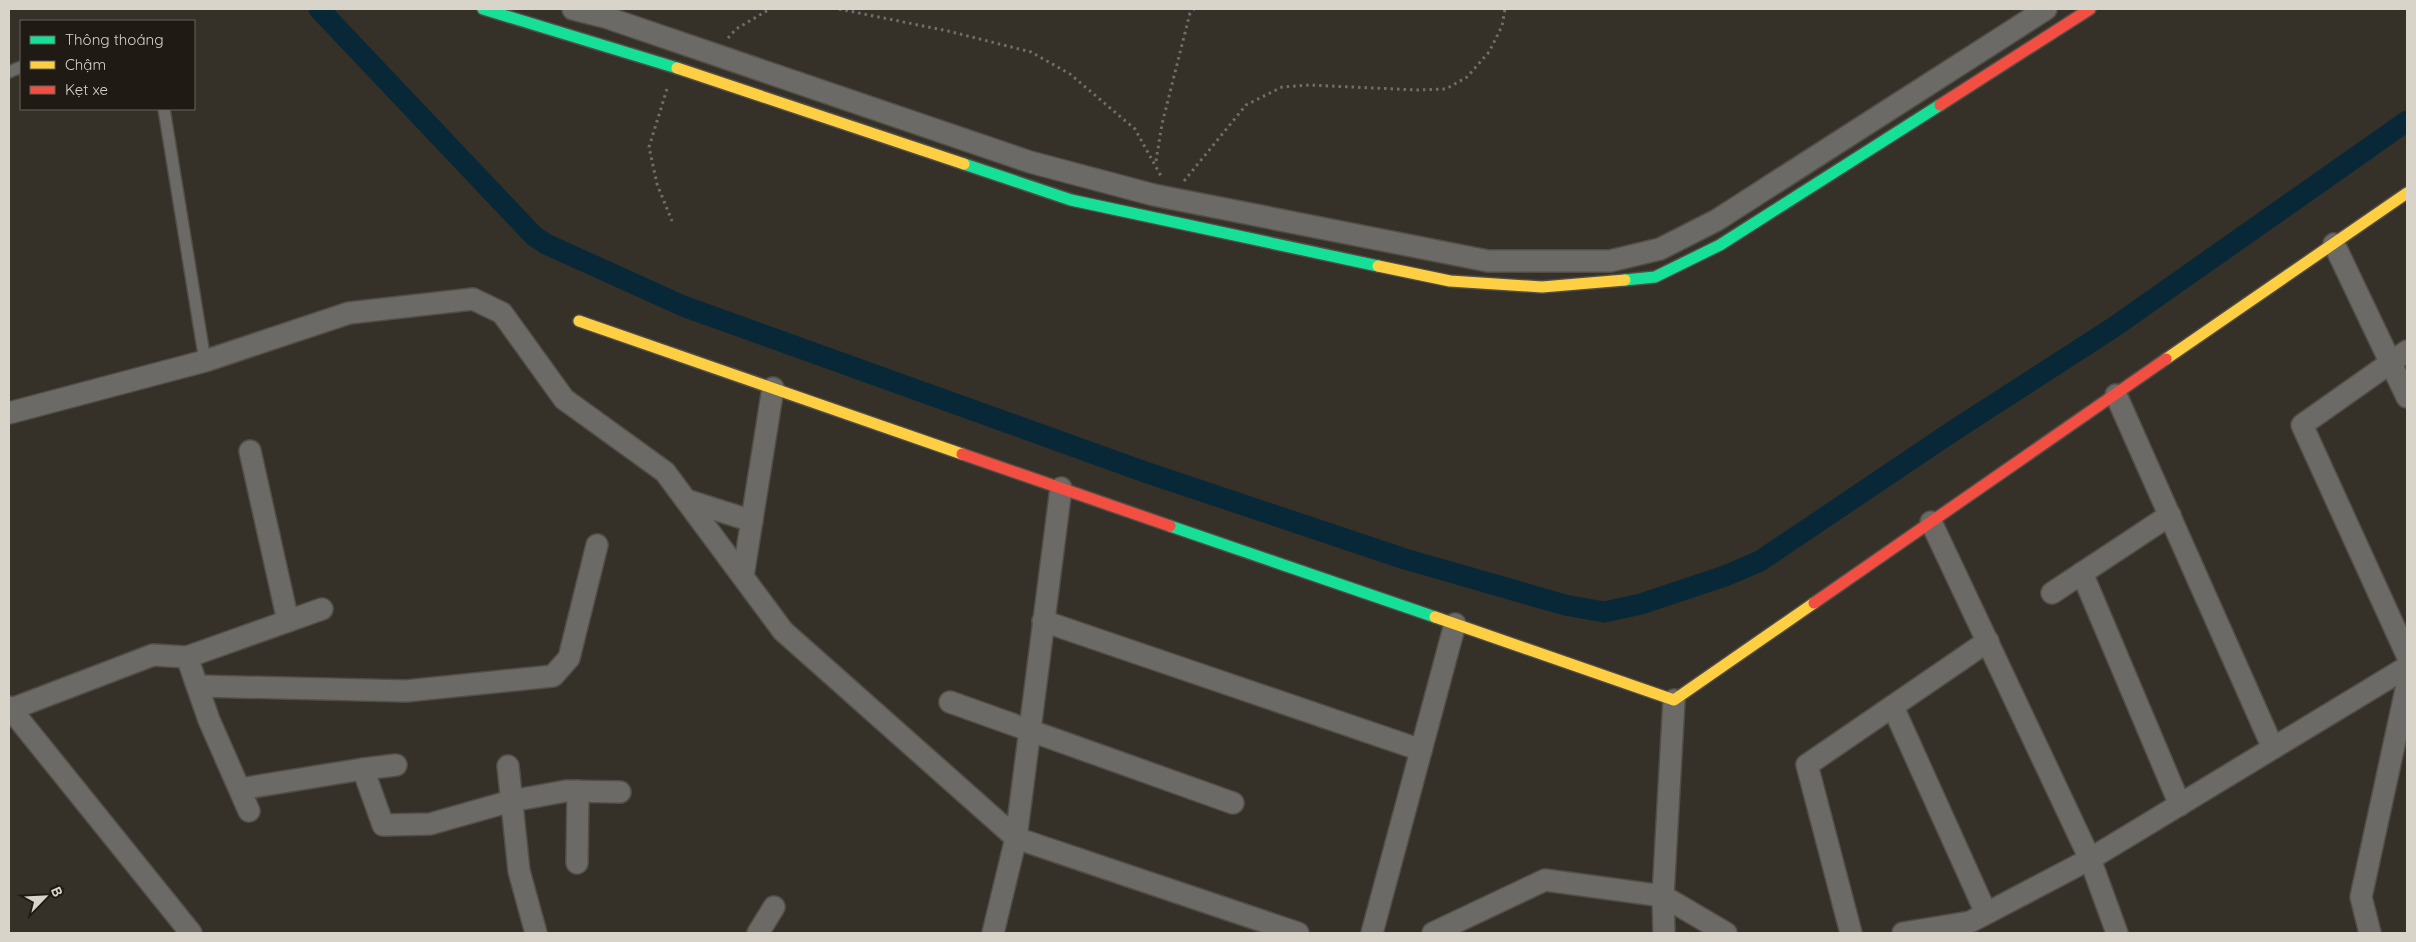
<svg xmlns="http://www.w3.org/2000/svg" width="2416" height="942" font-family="Quicksand,sans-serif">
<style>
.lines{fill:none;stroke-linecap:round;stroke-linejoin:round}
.canal{stroke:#082838;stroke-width:21}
.lane-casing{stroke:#524e47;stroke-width:14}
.street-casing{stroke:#524e47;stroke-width:24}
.fast-casing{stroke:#524e47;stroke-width:14}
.slow-casing{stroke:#524e47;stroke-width:14}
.jam-casing{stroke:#524e47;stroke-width:14}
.path{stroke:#706e6a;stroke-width:3;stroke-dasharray:2.5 4;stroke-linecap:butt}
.lane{stroke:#6c6a66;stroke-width:11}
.street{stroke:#6c6a66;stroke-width:21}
.fast{stroke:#16e098;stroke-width:11}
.slow{stroke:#ffcf43;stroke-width:11}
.jam{stroke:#f24e42;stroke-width:11}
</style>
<rect width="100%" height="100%" fill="#353129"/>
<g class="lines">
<polyline class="canal" points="319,9 534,236 546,244 683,306 1145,472 1405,559 1565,605 1604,612 1641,604 1725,576 1760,561 1953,431 2114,327 2407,121"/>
<defs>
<g id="lane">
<polyline points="9,72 21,67"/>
<polyline points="164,109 205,361"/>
</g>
<g id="street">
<polyline points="573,9 605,17 1030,162 1154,195 1488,261 1610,261 1660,249 1717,220 2046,9"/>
<polyline points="2334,244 2407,397"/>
<polyline points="2407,351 2302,425 2407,655"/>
<polyline points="2116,395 2273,748"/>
<polyline points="9,413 205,361 349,313 473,299 502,313 564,399 665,472 783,631 1016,838 1298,933"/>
<polyline points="250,451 288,621"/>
<polyline points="686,500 752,521"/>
<polyline points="1931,522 2090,859 2117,933"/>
<polyline points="2082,573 2180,805"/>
<polyline points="743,576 773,388"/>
<polyline points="2052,593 2170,515"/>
<polyline points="1043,621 1421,750"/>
<polyline points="187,657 209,720 249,811"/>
<polyline points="197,686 406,691 553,676 569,658 597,545"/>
<polyline points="950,702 1233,803"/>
<polyline points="9,707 191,933"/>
<polyline points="1893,707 1986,913"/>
<polyline points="9,710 153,655 187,657 322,609"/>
<polyline points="396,765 363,769 383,825 430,824 511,801 566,791 620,792"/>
<polyline points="508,766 519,871 536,933"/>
<polyline points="240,789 363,769"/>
<polyline points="577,863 578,791"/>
<polyline points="758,933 774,907"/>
<polyline points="993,933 1016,838 1061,488"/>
<polyline points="1372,933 1455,624"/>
<polyline points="1433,933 1545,880 1663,896 1726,933"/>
<polyline points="1664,933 1663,896 1674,700"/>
<polyline points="1851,933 1807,765 1988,641"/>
<polyline points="1903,933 1970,922 2090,859 2407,667"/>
<polyline points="2370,933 2361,897 2407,685"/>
</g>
<g id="fast">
<polyline points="483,9 677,68"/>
<polyline points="964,164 1071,200 1378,266"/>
<polyline points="1625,280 1655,277 1720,245 1940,105"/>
<polyline points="1170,526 1435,617"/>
</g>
<g id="slow">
<polyline points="677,68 964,164"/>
<polyline points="1378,266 1450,281 1542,287 1625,280"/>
<polyline points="579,321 962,454"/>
<polyline points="2166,359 2407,193"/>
<polyline points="1435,617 1674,700 1814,603"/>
</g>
<g id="jam">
<polyline points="1940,105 2090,9"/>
<polyline points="962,454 1170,526"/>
<polyline points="1814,603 2166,359"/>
</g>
</defs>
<use href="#lane" class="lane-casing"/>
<use href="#street" class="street-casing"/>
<use href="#fast" class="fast-casing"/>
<use href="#slow" class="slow-casing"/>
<use href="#jam" class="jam-casing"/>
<g class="path">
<polyline points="839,9 948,31 1031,52 1070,74 1135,129 1161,176"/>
<polyline points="728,38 736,29 770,9"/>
<polyline points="667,89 649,147 657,184 672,221"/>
<polyline points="1156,161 1162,124 1190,13 1194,9"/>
<polyline points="1184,181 1246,105 1282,87 1309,85 1416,90 1446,89 1467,77 1489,52 1502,26 1505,9"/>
</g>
<use href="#lane" class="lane"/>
<use href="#street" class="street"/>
<use href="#fast" class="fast"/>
<use href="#slow" class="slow"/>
<use href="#jam" class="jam"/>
</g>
<rect width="2416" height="942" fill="none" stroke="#d8d4ca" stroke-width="20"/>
<rect x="20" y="20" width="175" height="90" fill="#1f1b14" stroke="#69655d"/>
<rect x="30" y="36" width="25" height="8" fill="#16e098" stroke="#69655d"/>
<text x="65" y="45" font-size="15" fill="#d8d4ca">Thông thoáng</text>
<rect x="30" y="61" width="25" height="8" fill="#ffcf43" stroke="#69655d"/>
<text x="65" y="70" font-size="15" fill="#d8d4ca">Chậm</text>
<rect x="30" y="86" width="25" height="8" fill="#f24e42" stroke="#69655d"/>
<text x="65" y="95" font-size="15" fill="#d8d4ca">Kẹt xe</text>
<g transform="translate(45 897) rotate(66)" stroke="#1f1b14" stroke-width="4" paint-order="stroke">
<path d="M0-4L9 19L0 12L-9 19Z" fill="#d8d4ca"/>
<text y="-8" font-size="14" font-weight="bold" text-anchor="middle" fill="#d8d4ca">B</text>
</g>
</svg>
